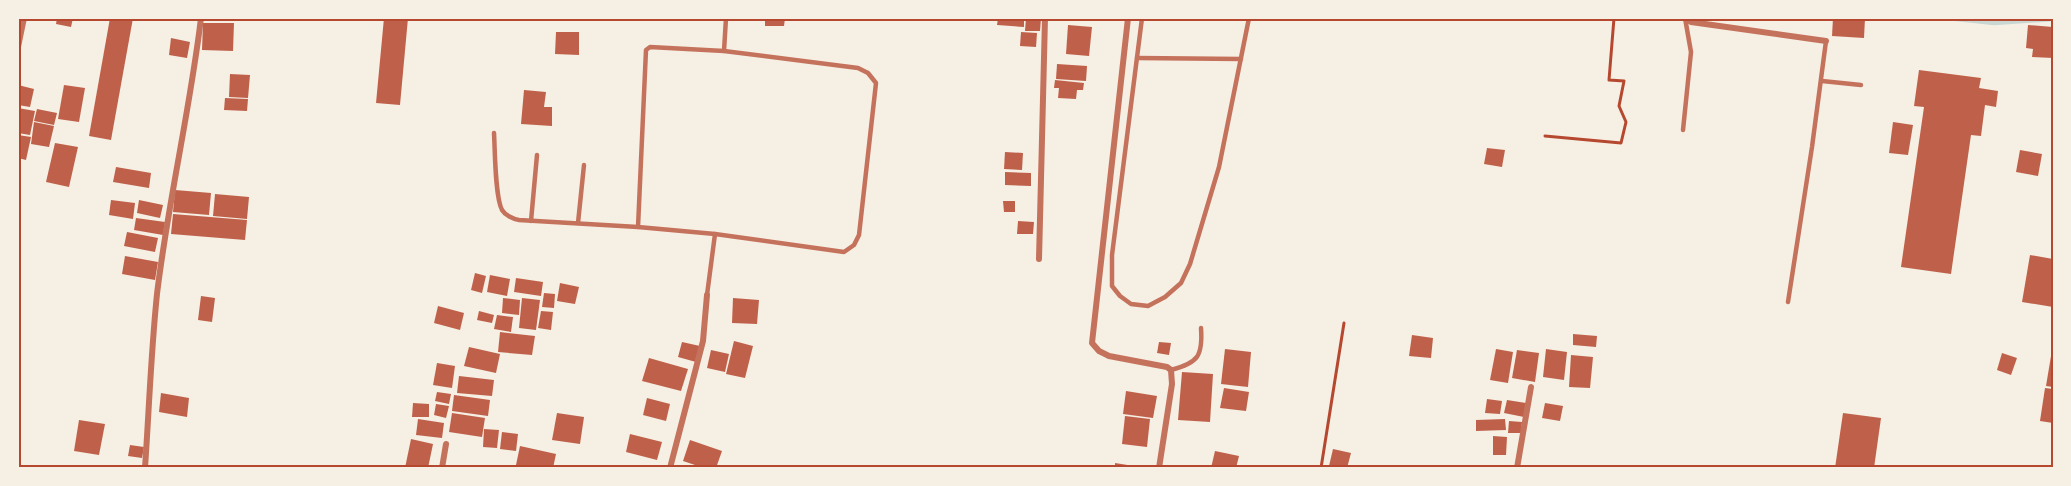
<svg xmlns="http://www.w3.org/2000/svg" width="2071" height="486" font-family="Barlow,sans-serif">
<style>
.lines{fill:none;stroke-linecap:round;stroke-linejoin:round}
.stream{stroke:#c9d6d2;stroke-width:4.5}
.building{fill:#bf614a}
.path{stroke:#b5482f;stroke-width:3}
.service{stroke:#c5725c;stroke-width:4.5}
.minor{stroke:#c5725c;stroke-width:6}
.neatline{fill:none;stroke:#b5482f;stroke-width:2}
</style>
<rect width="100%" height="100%" fill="#f6efe4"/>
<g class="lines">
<polyline class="stream" points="1948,18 1994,23 2053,19"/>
</g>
<g class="building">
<polygon points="57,18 73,18 71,27 56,24"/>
<polygon points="110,18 133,18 111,140 89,136"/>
<polygon points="384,18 408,18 400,105 376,103"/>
<polygon points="765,18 785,18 784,26 765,26"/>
<polygon points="998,18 1024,18 1024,27 997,25"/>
<polygon points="1026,18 1041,18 1040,31 1025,31"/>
<polygon points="1833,18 1865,18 1864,38 1832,36"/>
<polygon points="203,23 234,23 233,51 202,50"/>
<polygon points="1068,25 1092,27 1089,56 1066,54"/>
<polygon points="2028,25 2053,27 2053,58 2032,57 2033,49 2026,48"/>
<polygon points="556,32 579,32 579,55 555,54"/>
<polygon points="1021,32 1037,33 1036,47 1020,46"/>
<polygon points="171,38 190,42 187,58 169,55"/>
<polygon points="1057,64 1087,66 1086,81 1056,79"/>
<polygon points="1919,70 1981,78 1979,88 1998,91 1996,107 1985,105 1981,136 1971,135 1951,274 1901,267 1924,107 1914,106"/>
<polygon points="230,74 250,75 248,98 229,97"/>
<polygon points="1055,80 1084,83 1083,90 1077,90 1076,99 1058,98 1059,88 1054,88"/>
<polygon points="18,85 34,89 30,107 18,105"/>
<polygon points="64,85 85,88 79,122 58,119"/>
<polygon points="524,90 546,92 544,107 552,107 552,126 521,124"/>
<polygon points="225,98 248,99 247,111 224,110"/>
<polygon points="18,108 35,111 30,135 18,133"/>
<polygon points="37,109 57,113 54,125 34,121"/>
<polygon points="34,122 54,126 49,147 31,144"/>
<polygon points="1893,122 1913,125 1908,155 1889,153"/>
<polygon points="18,135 31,137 26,160 18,158"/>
<polygon points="55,143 78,147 69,187 46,182"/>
<polygon points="1487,148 1505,150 1502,167 1484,164"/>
<polygon points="2020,150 2042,154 2038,176 2016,172"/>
<polygon points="1005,152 1023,153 1022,170 1004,169"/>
<polygon points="116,167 151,173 149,188 113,182"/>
<polygon points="1005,172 1031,173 1031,186 1005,185"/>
<polygon points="175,190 211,193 209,215 173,212"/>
<polygon points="215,194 249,197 247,219 213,216"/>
<polygon points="111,200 135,203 133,219 109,215"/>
<polygon points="139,200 163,205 160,218 137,213"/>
<polygon points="1003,201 1015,201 1015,212 1004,212"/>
<polygon points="173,214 247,220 245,240 171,234"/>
<polygon points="136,218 165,222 163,235 134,230"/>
<polygon points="1018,221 1034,222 1033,234 1017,234"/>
<polygon points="127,232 158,238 155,252 124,246"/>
<polygon points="2030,255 2053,259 2053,307 2022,302"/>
<polygon points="125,256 158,262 155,280 122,274"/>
<polygon points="475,273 486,276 482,293 471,290"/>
<polygon points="490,275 510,279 507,296 487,292"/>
<polygon points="516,278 543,282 541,296 514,292"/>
<polygon points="560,283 579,287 575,304 557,301"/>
<polygon points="544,293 555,294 554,308 542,307"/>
<polygon points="201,296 215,298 212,322 198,320"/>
<polygon points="503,298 520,300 519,315 502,313"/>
<polygon points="522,298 540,300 536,330 519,328"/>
<polygon points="733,298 759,300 757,324 732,323"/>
<polygon points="438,306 464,313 460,330 434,323"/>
<polygon points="479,311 494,315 492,323 477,320"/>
<polygon points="541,311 553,312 551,330 538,328"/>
<polygon points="497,315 513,317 511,332 494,329"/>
<polygon points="500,332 535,336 532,355 498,352"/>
<polygon points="1573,334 1597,336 1596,347 1573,345"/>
<polygon points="1412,335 1433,338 1431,358 1409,356"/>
<polygon points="734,341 753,346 745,378 726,374"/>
<polygon points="682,342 700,346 696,362 678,357"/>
<polygon points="1159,342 1171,343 1169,355 1157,353"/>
<polygon points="469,347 500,354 496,373 464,366"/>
<polygon points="1225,349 1251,352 1248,387 1221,384"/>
<polygon points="1496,349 1513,352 1508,383 1490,380"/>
<polygon points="1546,349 1567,352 1564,380 1543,377"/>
<polygon points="711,350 729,354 725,372 707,368"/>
<polygon points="1517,350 1539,353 1535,382 1512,378"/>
<polygon points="2002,353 2017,358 2011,375 1997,370"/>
<polygon points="1571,355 1593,357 1590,388 1569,387"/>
<polygon points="2051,356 2053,357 2053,387 2046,386"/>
<polygon points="649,358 688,369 681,391 642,381"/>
<polygon points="437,363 455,366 452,388 433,385"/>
<polygon points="1182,372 1213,374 1210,422 1178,420"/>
<polygon points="459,376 494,380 492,396 457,393"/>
<polygon points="1224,388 1249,392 1246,411 1220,408"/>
<polygon points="2045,388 2053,389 2053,423 2040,421"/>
<polygon points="1126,391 1157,396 1153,418 1123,414"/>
<polygon points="437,392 451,394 449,404 435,401"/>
<polygon points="161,393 189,398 187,417 159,412"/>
<polygon points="454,395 490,400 488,416 452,411"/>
<polygon points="647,398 670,404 666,421 643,415"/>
<polygon points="1487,399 1502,401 1500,414 1485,413"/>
<polygon points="1507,400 1526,403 1524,417 1504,413"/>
<polygon points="413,403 429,404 429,417 412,417"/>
<polygon points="1545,403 1563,406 1560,421 1542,418"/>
<polygon points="436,404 449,406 446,418 434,415"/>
<polygon points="452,413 485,418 482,437 449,432"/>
<polygon points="557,413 584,417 580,444 552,440"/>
<polygon points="1843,413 1881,418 1874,468 1835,468"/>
<polygon points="1125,416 1150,419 1147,447 1122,444"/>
<polygon points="418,419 444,423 442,438 416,435"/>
<polygon points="1505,419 1506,430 1476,431 1476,420"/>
<polygon points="79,420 105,424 99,455 74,451"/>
<polygon points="1509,421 1522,422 1521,433 1508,433"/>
<polygon points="484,429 499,430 497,448 483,447"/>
<polygon points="502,432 518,434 516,451 500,449"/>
<polygon points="630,434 662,442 657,460 626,452"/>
<polygon points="1493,436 1507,437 1506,455 1493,455"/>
<polygon points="411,439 433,444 428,468 405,468"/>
<polygon points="690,440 722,451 716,468 704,468 683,461"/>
<polygon points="130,445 144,447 142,458 128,456"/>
<polygon points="520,446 556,454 553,468 533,468 516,465"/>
<polygon points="1333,449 1351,453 1347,468 1329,466"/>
<polygon points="1215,451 1239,456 1236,468 1211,468"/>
<polygon points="1115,463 1140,467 1140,468 1115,468"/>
</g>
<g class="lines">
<g class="path">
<polyline points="1545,136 1621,143 1626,122 1619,106 1624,81 1609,80 1614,18"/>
<polyline points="1321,468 1344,323"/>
</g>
<g class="service">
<polyline points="1142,18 1112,255 1112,286 1120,296 1131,304 1148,306 1165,297 1181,283 1190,264 1219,167 1249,18"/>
<polygon points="650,47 724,51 858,68 868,73 876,83 859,235 854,245 844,252 715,234 638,227 646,50"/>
<polyline points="724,51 726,18"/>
<polyline points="1137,58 1241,59"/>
<polyline points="1822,81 1861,85"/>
<polyline points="1683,130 1691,52 1685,18"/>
<path d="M494 133C495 150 495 197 502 210 505 215 513 219 519 220L638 227"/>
<polyline points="531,221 537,155"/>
<polyline points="578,223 584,165"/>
<polyline points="707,295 715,234"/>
<polyline points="1788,302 1812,147 1826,41"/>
<path d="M1171 370C1198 363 1203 356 1201 328"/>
</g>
<g class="minor">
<polyline points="1128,18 1092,343 1099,351 1109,356 1167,367 1171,370 1172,384 1159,468"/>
<polyline points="1685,18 1691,22 1826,41"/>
<polyline points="18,47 24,18"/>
<polyline points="1039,259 1045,18"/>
<path d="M145 468C149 410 151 352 157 294 168 202 190 110 201 18"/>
<polyline points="442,468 446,444"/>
<polyline points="670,468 703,341 707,295"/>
<polyline points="1517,468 1531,387"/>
</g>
</g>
<rect width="2071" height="486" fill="none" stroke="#f6efe4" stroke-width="39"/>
<rect x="20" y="20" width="2032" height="446" class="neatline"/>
</svg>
